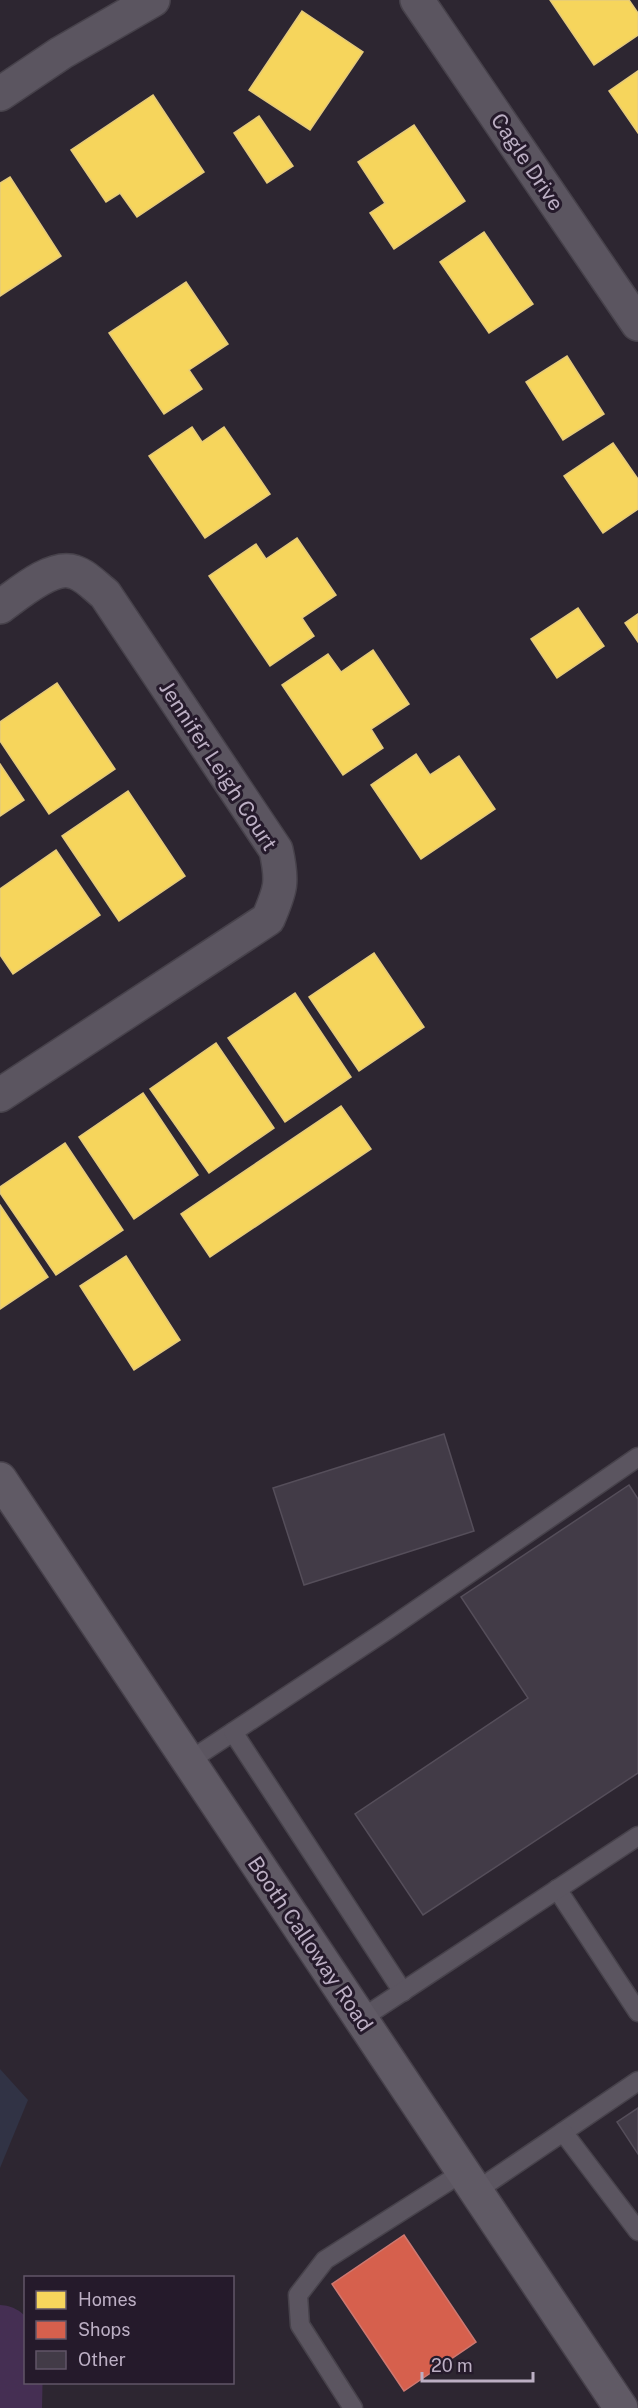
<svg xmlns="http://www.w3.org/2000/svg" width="638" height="2408" font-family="'Public Sans',sans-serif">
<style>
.green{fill:#313345}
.homes{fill:#f6d55c;stroke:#e5ca7b;stroke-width:1.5}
.shops{fill:#d6604d;stroke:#ce7871;stroke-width:1.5}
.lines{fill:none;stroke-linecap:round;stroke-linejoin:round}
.river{stroke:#452f53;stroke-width:68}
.building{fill:#423b47;stroke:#554e5a;stroke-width:1.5}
.lane-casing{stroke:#47424b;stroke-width:21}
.street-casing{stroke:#47424b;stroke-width:36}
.secondary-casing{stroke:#47414b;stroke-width:36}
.lane{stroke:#5b5560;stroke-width:18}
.street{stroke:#5b5560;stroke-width:33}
.secondary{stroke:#605a65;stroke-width:33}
.labels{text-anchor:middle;stroke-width:6;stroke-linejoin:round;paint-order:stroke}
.street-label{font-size:21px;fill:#bcafc4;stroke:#251a2b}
</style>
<rect width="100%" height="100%" fill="#2d2631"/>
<polygon class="green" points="0,2069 28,2100 0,2168"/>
<g class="homes">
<polygon points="550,0 629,0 638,13 638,35 594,65"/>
<polygon points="302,11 363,52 310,130 249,90"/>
<polygon points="638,71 638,133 609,91"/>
<polygon points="153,95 204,172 137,217 120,193 106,202 71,150"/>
<polygon points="259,116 293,166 267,183 234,133"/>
<polygon points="414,125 465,201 394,249 370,213 385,203 358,162"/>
<polygon points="10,177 61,256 0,296 0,183"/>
<polygon points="484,232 533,304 489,333 440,262"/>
<polygon points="186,282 228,344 189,370 202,389 164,414 109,333"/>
<polygon points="567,356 604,414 563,440 526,382"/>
<polygon points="192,427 202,442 224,427 270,494 205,538 149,456"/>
<polygon points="613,443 638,479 638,509 603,533 564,476"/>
<polygon points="297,538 336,595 302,618 314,636 270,666 209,576 256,544 266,559"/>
<polygon points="578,608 604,646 557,678 531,639"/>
<polygon points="638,614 638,642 625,623"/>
<polygon points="373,650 409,704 371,729 383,748 343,775 282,685 328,654 341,672"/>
<polygon points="57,683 115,769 49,814 0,741 0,722"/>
<polygon points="416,754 430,775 459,756 495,809 421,859 371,785"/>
<polygon points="0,764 24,800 0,816"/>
<polygon points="128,791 185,876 119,921 62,836"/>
<polygon points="56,850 100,915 13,974 0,955 0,889"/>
<polygon points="374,953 424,1027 359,1071 309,997"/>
<polygon points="295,993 351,1077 285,1122 228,1038"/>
<polygon points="216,1043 274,1128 209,1173 150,1089"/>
<polygon points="143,1093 198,1175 134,1219 79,1137"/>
<polygon points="341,1106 371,1149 210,1257 181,1214"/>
<polygon points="65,1143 123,1230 56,1275 0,1193 0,1187"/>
<polygon points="0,1205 48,1277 0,1309"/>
<polygon points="126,1256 180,1340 134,1370 80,1286"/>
</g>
<polygon class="shops" points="404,2235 476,2342 404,2391 332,2284"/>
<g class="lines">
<polyline class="river" points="0,2339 9,2361 8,2408"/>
</g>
<g class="building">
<polygon points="444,1434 474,1531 304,1585 273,1488"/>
<polygon points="629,1485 638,1499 638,1773 423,1915 355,1814 528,1698 461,1597"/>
<polygon points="638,2108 638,2154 617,2122"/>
</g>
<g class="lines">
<defs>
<g id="lane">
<polyline points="189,1761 233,1732"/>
<polyline points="557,1889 638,2012"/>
<polyline points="403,1992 233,1732 387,1630 638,1457"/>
<polyline points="361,2019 638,1836"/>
<polyline points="563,2132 638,2081"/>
<polyline points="476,2191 563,2132 638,2231"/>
<polyline points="353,2408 300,2325 298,2295 325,2260 463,2172"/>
</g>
<g id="street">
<polyline points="417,0 638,324"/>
<polyline points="0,94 61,53 153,0"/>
<path d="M0 607C17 595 52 564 74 572 85 575 96 587 105 594L276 850C283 882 281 889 268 919L0 1095"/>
</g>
<polyline id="secondary" points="0,1479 621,2408"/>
</defs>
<use href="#lane" class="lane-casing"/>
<use href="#street" class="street-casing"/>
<use href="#secondary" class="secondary-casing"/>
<use href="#lane" class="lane"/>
<use href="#street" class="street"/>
<use href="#secondary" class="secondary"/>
</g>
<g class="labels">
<g class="street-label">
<text transform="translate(527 162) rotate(56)" y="7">Cagle Drive</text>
<text transform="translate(218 766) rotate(57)" y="7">Jennifer Leigh Court</text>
<text transform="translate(310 1944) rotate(56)" y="7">Booth Calloway Road</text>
</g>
</g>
<rect x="24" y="2276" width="210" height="108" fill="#251a2b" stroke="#615668" stroke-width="1.5"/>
<rect x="36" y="2291" width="30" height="18" fill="#f6d55c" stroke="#615668" stroke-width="1.5"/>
<text x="78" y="2306" font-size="18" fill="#bcafc4">Homes</text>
<rect x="36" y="2321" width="30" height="18" fill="#d6604d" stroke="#615668" stroke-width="1.5"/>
<text x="78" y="2336" font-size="18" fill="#bcafc4">Shops</text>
<rect x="36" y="2351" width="30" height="18" fill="#423b47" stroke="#615668" stroke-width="1.5"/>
<text x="78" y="2366" font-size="18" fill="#bcafc4">Other</text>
<path d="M422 2372v9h111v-9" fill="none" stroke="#bcafc4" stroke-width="3"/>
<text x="431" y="2372" font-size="18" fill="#bcafc4" stroke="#251a2b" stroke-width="4.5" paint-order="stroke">20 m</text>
</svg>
